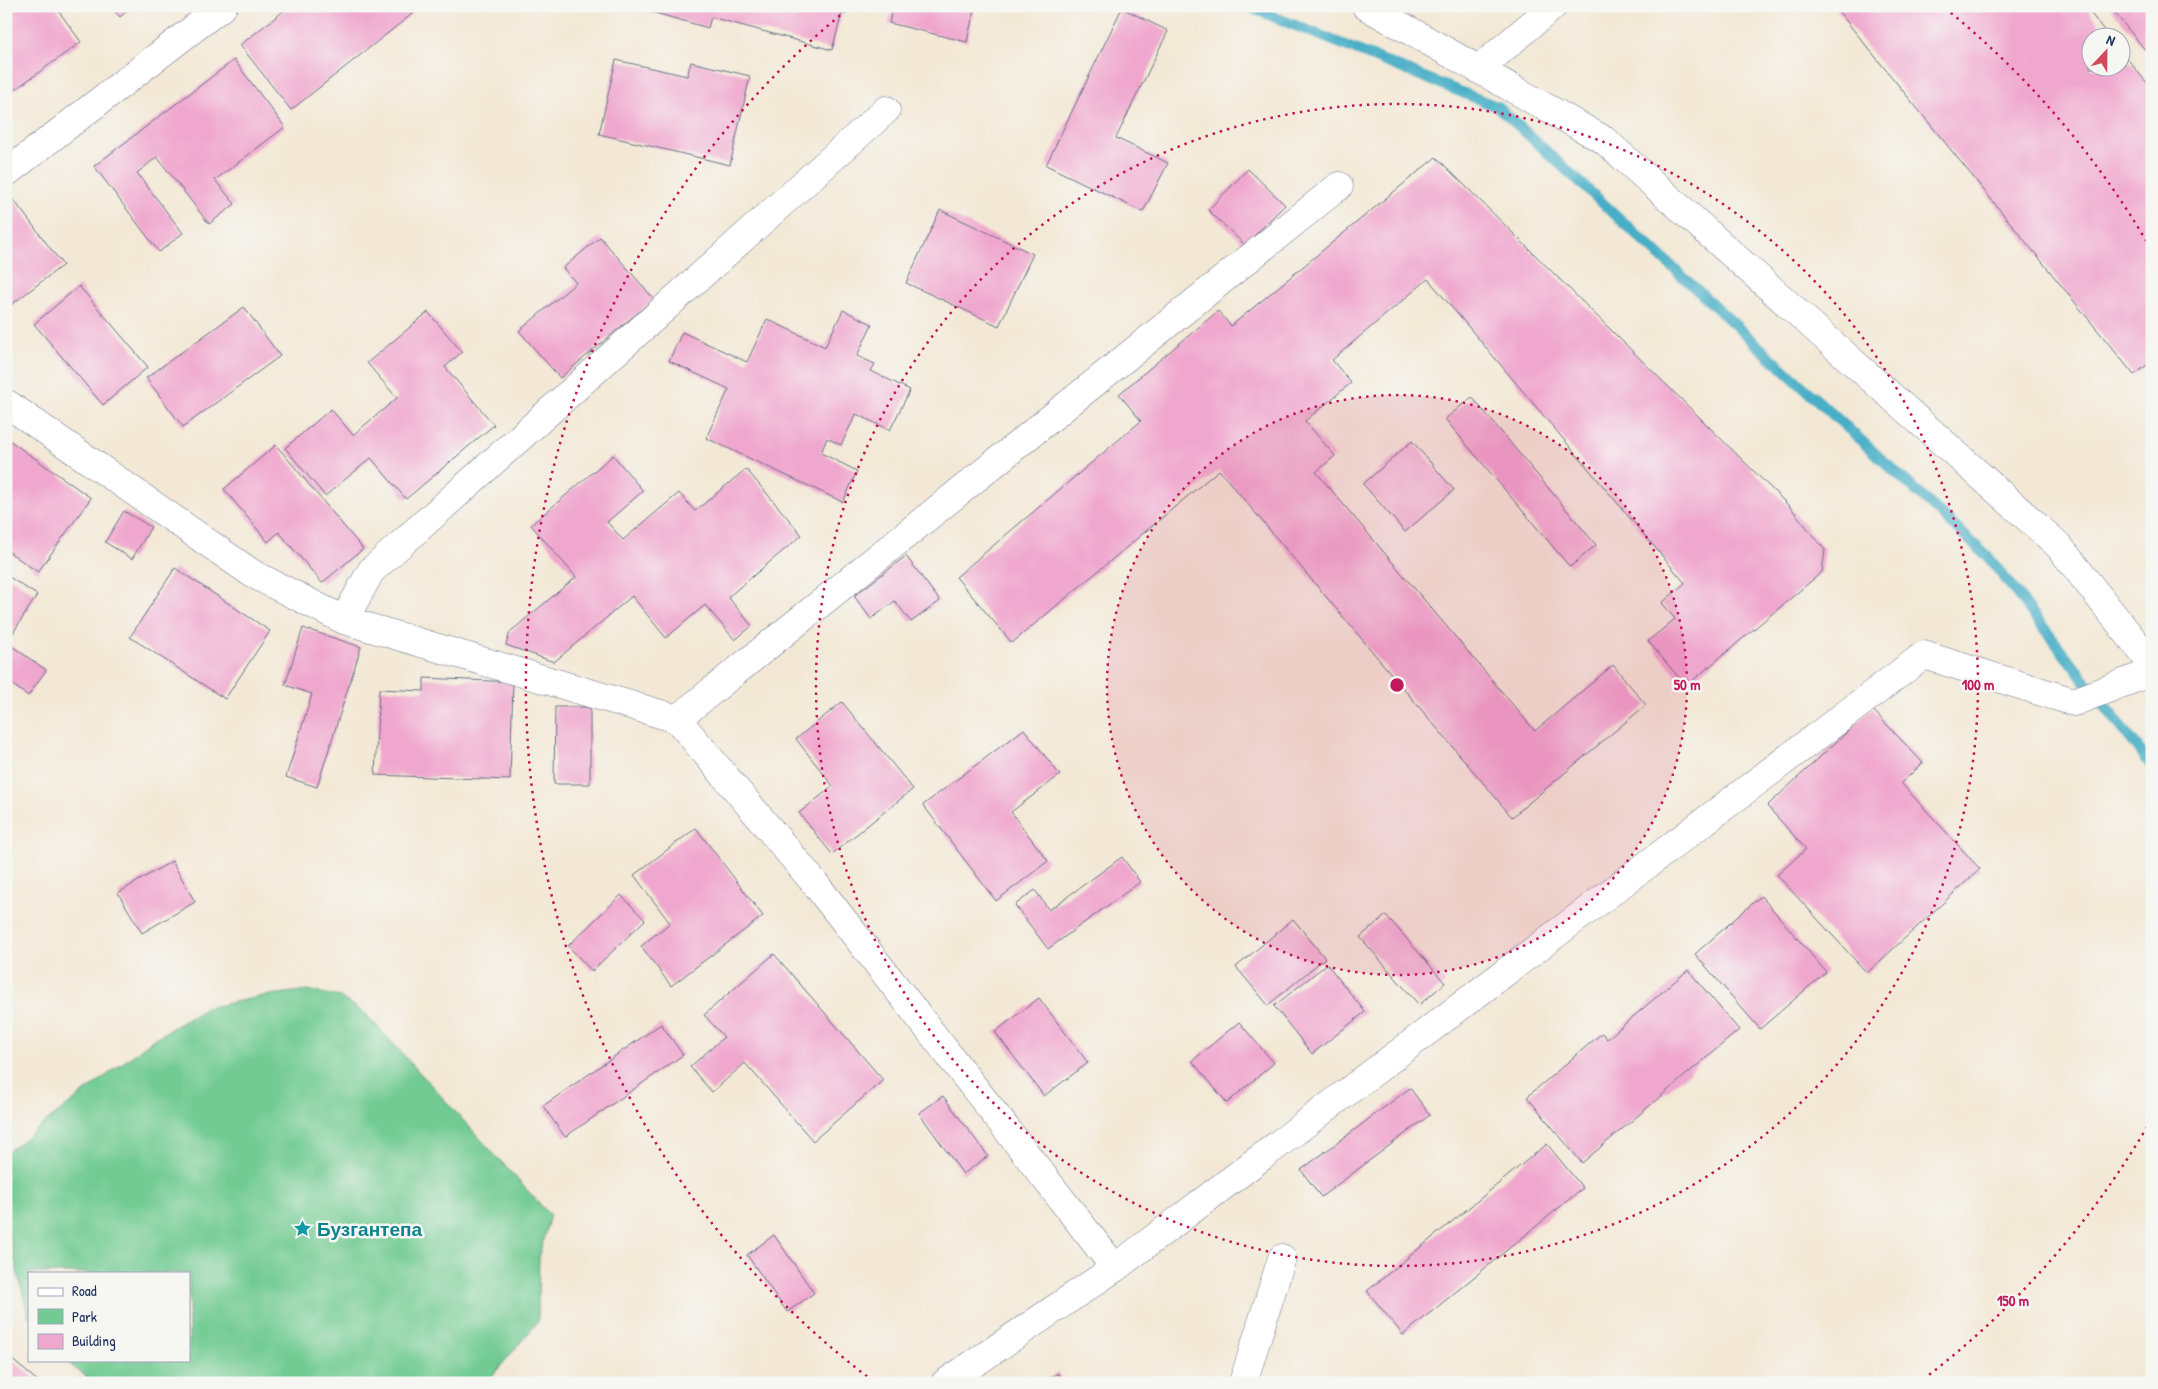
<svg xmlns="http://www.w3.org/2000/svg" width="2158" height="1389" font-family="'Patrick Hand',sans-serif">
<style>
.green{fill:#71cb92;stroke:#467d78}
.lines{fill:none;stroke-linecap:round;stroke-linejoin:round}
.stream{stroke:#47aec6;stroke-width:11}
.building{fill:#f0a7ce}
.minor-casing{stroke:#677088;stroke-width:29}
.minor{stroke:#fff;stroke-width:28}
.ring{fill:none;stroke:#c2185b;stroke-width:2.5;stroke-dasharray:2.5 5}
.labels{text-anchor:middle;stroke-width:5;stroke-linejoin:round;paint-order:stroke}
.culture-label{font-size:19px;font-weight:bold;fill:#0d838f;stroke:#f6f6f2;text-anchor:start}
.centre{fill:#c2185b;stroke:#f6f6f2;stroke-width:2.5}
.ring-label{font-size:15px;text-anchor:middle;font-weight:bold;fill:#c2185b;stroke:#f6f6f2;stroke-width:5;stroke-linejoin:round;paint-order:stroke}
</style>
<rect width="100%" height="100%" fill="#f6f6f2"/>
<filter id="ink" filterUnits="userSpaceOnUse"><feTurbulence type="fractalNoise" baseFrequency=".02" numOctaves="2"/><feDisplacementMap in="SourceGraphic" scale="10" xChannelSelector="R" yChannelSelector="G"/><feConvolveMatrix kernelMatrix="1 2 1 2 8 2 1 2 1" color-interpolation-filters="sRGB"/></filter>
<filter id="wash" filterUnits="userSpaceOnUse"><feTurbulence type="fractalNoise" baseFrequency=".0096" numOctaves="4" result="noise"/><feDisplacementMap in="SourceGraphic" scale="20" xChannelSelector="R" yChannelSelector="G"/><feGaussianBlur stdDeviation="1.12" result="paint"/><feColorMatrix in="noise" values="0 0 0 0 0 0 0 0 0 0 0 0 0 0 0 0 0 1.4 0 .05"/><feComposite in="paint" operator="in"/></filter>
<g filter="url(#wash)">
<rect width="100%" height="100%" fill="#f3e8d5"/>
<polygon class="green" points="308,990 340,997 366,1014 550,1215 539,1256 538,1322 486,1383 95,1383 64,1360 189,1360 189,1273 29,1273 29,1318 6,1226 6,1153 155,1038 206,1008 263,996"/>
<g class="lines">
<polyline class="stream" points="1247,6 1498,107 1989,558 2152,766"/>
</g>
<g id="blocks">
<g class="building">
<polygon points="6,6 55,6 81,42 6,96"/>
<polygon points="110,6 132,6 120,17"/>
<polygon points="290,6 422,6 291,110 240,45"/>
<polygon points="631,6 844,6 832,50 711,17 708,28"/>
<polygon points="893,6 975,6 967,42 889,23"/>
<polygon points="1834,6 2085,6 2110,38 2090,38 2090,68 2120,68 2120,50 2152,89 2152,361 2134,375"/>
<polygon points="2109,6 2152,6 2152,58"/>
<polygon points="1122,8 1168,31 1116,138 1168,163 1143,212 1046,165"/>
<polygon points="234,60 285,127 215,180 235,204 209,224 157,157 137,173 183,233 159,252 94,166"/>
<polygon points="616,60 687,76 691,62 750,76 730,165 599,134"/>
<polygon points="1436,157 1791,508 1825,550 1822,572 1686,686 1648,641 1675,619 1662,603 1685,583 1428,279 1332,360 1351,383 1305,421 1335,456 1316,472 1535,731 1613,665 1646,705 1512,817 1219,470 1012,643 956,577 1141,421 1119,394 1218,311 1231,326"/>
<polygon points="1248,169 1285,205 1245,245 1208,210"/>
<polygon points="13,199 63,265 6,309 6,204"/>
<polygon points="940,210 1033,254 999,326 906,283"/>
<polygon points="600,237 654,299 560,378 519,331 576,283 563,268"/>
<polygon points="79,286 148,367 103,405 34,324"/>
<polygon points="244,307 280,356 183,427 146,378"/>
<polygon points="843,310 872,324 857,356 875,364 871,371 910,390 890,430 856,414 841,445 827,438 821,453 857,471 843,502 706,438 729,389 669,361 682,332 747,362 767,319 825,347"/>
<polygon points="428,312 462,352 445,367 494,425 406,499 371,458 325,496 285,448 331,409 353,435 397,398 367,363"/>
<polygon points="1472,397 1596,545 1570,567 1445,419"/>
<polygon points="6,438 91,498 38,572 6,550"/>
<polygon points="1412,441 1454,490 1405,532 1363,484"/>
<polygon points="276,445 363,549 322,583 279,532 268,542 224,489"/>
<polygon points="613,455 643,491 607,522 623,540 679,493 695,511 746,469 802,535 728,597 752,626 735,640 705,605 666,638 632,596 554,662 506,645 510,632 576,577 531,525"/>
<polygon points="124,511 151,527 132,559 105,542"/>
<polygon points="906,556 940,601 911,622 895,601 871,619 854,596"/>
<polygon points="175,568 270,631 225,699 130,637"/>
<polygon points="6,575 37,595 13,633 6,629"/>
<polygon points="303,628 361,647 317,787 286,777 312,694 285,685"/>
<polygon points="6,642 46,670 28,696 6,680"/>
<polygon points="424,678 513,682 510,780 375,775 379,689 424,691"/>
<polygon points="842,702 913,789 832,854 799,813 833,786 796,739"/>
<polygon points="555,707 590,707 590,784 554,784"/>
<polygon points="1872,709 1923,763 1901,783 1980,869 1867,973 1777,875 1806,849 1767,806"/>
<polygon points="1024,729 1060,775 1011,812 1048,861 996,901 923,805"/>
<polygon points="696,828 763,916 671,986 641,946 670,923 634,875"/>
<polygon points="1122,857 1140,882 1048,949 1015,905 1035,890 1049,910"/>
<polygon points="172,861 195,902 142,933 118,893"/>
<polygon points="621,895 645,920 592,971 568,946"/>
<polygon points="1761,896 1826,972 1760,1029 1695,954"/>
<polygon points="1386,915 1445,983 1419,1005 1360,937"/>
<polygon points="1293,919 1325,958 1268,1005 1236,967"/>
<polygon points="774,954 883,1080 813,1141 745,1063 712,1092 690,1067 724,1037 704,1015"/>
<polygon points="1327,964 1365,1012 1312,1054 1274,1006"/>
<polygon points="1688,970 1739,1030 1582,1163 1527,1097 1602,1033 1607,1039"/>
<polygon points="1039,998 1088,1063 1044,1096 995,1032"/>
<polygon points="1239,1022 1274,1063 1227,1103 1192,1061"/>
<polygon points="661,1024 683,1055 565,1137 543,1106"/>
<polygon points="1410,1088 1430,1115 1321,1197 1301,1170"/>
<polygon points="943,1096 988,1156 963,1174 919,1113"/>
<polygon points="1547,1144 1583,1188 1403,1335 1367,1291"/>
<polygon points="774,1235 814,1293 787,1312 747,1255"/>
<polygon points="10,1358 40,1383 6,1383 6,1362"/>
<polygon points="1058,1373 1063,1383 1041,1383"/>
</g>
</g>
</g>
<g filter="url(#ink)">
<use href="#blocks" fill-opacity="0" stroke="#677088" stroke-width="1"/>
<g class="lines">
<defs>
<g id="minor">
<polyline points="1366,6 1604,140 2058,545 2152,664"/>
<polyline points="1479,69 1553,6"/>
<polyline points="6,173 223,6"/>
<polyline points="6,403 253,574 344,620 677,719 813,881 1115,1268"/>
<polyline points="344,620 371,571 886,110"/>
<polyline points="677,719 1339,186"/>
<polyline points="945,1383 1115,1268 1924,655 2074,702 2152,672"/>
<polyline points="1243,1383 1282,1258"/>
</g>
</defs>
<use href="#minor" class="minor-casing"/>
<use href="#minor" class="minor"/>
</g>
</g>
<circle cx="1397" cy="685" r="290" fill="#c2185b" fill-opacity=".12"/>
<g class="ring">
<circle cx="1397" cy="685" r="290"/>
<circle cx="1397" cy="685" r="581"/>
<path d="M2151 1120A871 871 0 0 1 1921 1381M873 1381A871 871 0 0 1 849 8M1945 8A871 871 0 0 1 2151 249"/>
</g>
<defs>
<symbol id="sight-bare" viewBox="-9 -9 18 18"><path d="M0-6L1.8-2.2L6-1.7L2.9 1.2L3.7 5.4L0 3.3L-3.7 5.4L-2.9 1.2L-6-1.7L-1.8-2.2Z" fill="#0f9aa8" stroke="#f6f6f2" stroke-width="2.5" paint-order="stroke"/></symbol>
</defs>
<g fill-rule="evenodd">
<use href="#sight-bare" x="290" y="1216" width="25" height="25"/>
</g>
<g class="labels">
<g class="culture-label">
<text x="317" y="1236">Бузгантепа</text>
</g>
</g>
<circle cx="1397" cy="685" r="8" class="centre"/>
<g class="ring-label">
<text x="1687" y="690">50 m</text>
<text x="1978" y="690">100 m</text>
<text x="2013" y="1306">150 m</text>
</g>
<rect width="2158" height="1389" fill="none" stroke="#f6f6f2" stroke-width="25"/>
<rect x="28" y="1272" width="162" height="90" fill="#f6f6f2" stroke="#9ea6b7"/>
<rect x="38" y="1288" width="25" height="8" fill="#ffffff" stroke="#9ea6b7"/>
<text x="72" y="1296" font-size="15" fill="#1b2f5e">Road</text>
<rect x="38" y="1309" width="25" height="15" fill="#71cb92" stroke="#9ea6b7"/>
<text x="72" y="1322" font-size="15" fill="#1b2f5e">Park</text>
<rect x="38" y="1334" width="25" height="15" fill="#f0a7ce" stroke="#9ea6b7"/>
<text x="72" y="1346" font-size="15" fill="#1b2f5e">Building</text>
<g transform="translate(2106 52) rotate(22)"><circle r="24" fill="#f6f6f2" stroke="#9ea6b7"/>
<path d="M0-4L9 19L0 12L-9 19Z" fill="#d1495b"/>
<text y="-8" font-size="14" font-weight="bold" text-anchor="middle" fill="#1b2f5e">N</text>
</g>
</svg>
